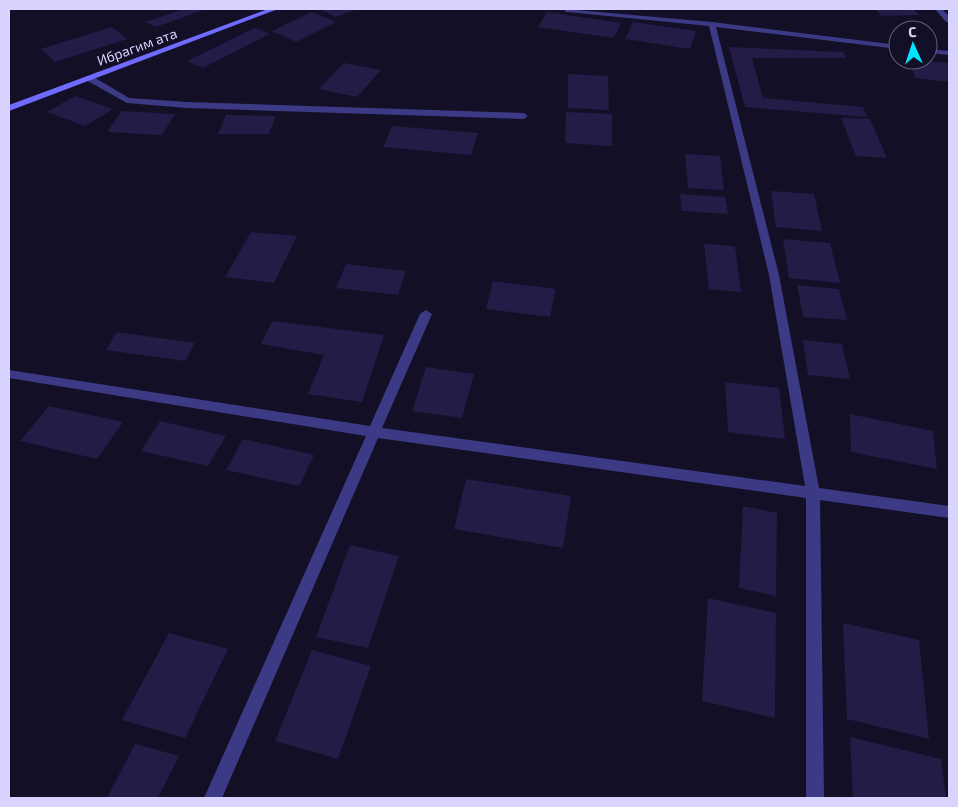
<svg xmlns="http://www.w3.org/2000/svg" width="958" height="807" font-family="'Exo 2',sans-serif">
<style>
.building{fill:#241b47}
.lines{fill:none;stroke-linecap:round;stroke-linejoin:round}
.street{fill:#3d3a85;fill-rule:evenodd}
.secondary{fill:#6f6bff;fill-rule:evenodd}
.labels{text-anchor:middle;stroke-width:4;stroke-linejoin:round;paint-order:stroke}
.far-street-label{font-size:14px;fill:#d9d4ff;stroke:#130f26}
</style>
<rect width="100%" height="100%" fill="#130f26"/>
<g class="building">
<polygon points="184,9 206,9 156,27 145,22"/>
<polygon points="319,9 357,9 336,17"/>
<polygon points="875,9 913,9 919,15 882,16"/>
<polygon points="312,12 336,22 296,42 272,31"/>
<polygon points="547,12 621,23 614,38 538,27"/>
<polygon points="633,22 696,31 690,49 625,39"/>
<polygon points="112,27 127,39 55,62 41,49"/>
<polygon points="255,28 270,34 203,68 187,61"/>
<polygon points="729,47 843,52 846,58 752,58 763,98 863,107 867,117 745,107"/>
<polygon points="910,60 949,63 949,82 915,78"/>
<polygon points="344,63 381,70 357,97 319,89"/>
<polygon points="568,74 608,76 609,110 568,108"/>
<polygon points="75,96 113,109 85,126 47,112"/>
<polygon points="122,111 175,114 162,135 107,132"/>
<polygon points="566,112 612,114 612,146 565,143"/>
<polygon points="226,115 276,116 269,134 218,134"/>
<polygon points="841,118 870,119 887,158 856,156"/>
<polygon points="392,126 478,133 471,155 383,147"/>
<polygon points="685,154 720,156 724,190 688,188"/>
<polygon points="771,191 814,194 822,231 776,227"/>
<polygon points="680,194 725,197 728,214 682,211"/>
<polygon points="251,232 297,236 274,283 225,277"/>
<polygon points="783,239 830,243 840,283 789,278"/>
<polygon points="704,244 735,246 741,292 709,289"/>
<polygon points="346,264 406,271 398,295 336,288"/>
<polygon points="493,281 556,289 550,317 486,309"/>
<polygon points="797,285 839,289 847,320 803,317"/>
<polygon points="272,321 384,335 362,402 308,394 324,355 261,344"/>
<polygon points="117,332 195,343 185,361 106,350"/>
<polygon points="803,340 842,344 850,379 808,375"/>
<polygon points="426,367 474,374 462,418 412,411"/>
<polygon points="725,382 779,388 785,439 728,432"/>
<polygon points="49,406 123,422 97,459 20,441"/>
<polygon points="850,414 933,431 937,469 851,452"/>
<polygon points="160,421 226,436 208,466 141,451"/>
<polygon points="243,439 314,455 299,486 226,470"/>
<polygon points="466,479 571,496 563,548 454,529"/>
<polygon points="743,506 777,513 776,596 739,588"/>
<polygon points="350,545 399,556 368,648 316,637"/>
<polygon points="708,598 776,613 775,718 702,701"/>
<polygon points="843,623 919,640 929,739 847,719"/>
<polygon points="169,633 228,649 185,738 122,720"/>
<polygon points="312,650 371,666 338,759 275,741"/>
<polygon points="850,737 941,759 946,798 853,798"/>
<polygon points="135,744 179,756 158,798 107,798"/>
</g>
<g class="lines">
<g class="street">
<polygon points="565,9 712,22 898,45 898,49 716,27 779,275 819,488 949,506 949,518 820,500 824,798 806,798 806,498 378,438 222,798 204,798 366,436 9,378 9,370 370,426 420,314 426,310 432,314 382,428 805,486 769,275 709,26 568,12 565,12"/>
<polygon points="935,9 942,9 949,16 949,22 946,22"/>
<polygon points="928,49 949,51 949,55 928,53"/>
<polygon points="86,76 92,76 129,98 187,102 524,113 528,116 524,119 187,108 127,103 86,80"/>
</g>
<polygon class="secondary" points="268,9 278,9 9,111 9,105"/>
</g>
<g class="labels">
<g class="far-street-label">
<text transform="translate(137 47) rotate(-20)" y="5">Ибрагим ата</text>
</g>
</g>
<rect width="958" height="807" fill="none" stroke="#d9d4ff" stroke-width="20"/>
<g transform="translate(913 45) rotate(357)"><circle r="24" fill="#130f26" stroke="#625e7d"/>
<path d="M0-4L9 19L0 12L-9 19Z" fill="#00e5ff"/>
<text y="-8" font-size="14" font-weight="bold" text-anchor="middle" fill="#d9d4ff">С</text>
</g>
</svg>
